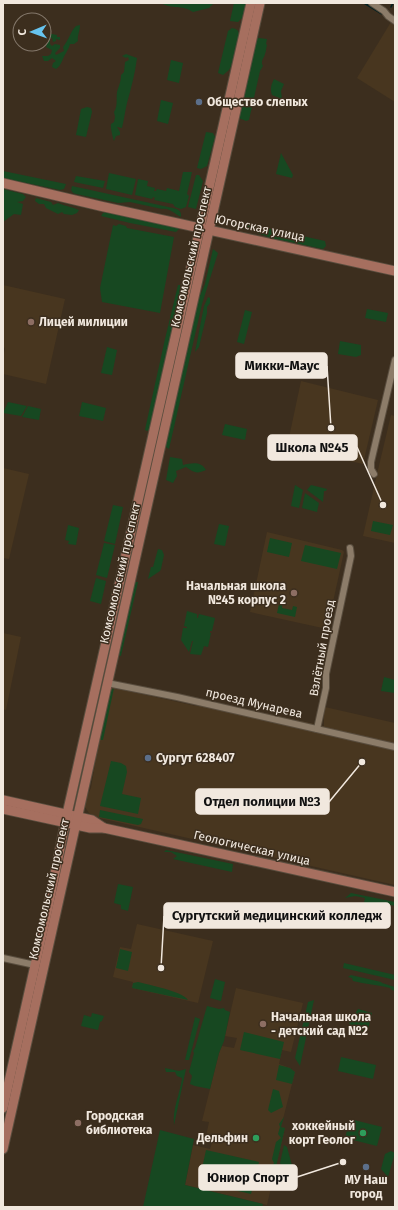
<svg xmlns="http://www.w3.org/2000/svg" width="398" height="1210" font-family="'Fira Sans',sans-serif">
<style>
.built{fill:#48361f}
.green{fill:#174821}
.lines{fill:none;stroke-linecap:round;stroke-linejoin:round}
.stream{stroke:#001f21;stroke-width:1.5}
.minor-casing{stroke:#594d3e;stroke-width:8}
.secondary-casing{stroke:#594d3e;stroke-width:11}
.minor{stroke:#8c7c69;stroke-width:6}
.secondary{stroke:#a66f5f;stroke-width:9}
.service-dot{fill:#5c6f8a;stroke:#3c2e1e;stroke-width:1.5}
.education-dot{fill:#8d6e63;stroke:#3c2e1e;stroke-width:1.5}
.leisure-dot{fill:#2e9e5b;stroke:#3c2e1e;stroke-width:1.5}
.labels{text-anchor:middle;stroke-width:3;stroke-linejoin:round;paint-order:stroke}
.poi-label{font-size:12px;font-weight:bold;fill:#f1e8de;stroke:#3c2e1e;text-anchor:start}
.street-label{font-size:12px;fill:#f1e8de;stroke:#3c2e1e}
.leader{fill:none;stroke:#f1e8de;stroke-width:1.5}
.callout-dot{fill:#f1e8de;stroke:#3c2e1e;stroke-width:1.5}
.callout{fill:#f1e8de;stroke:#f1e8de;stroke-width:1.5}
.callout-label{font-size:13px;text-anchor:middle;font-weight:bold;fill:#111}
</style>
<rect width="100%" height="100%" fill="#3c2e1e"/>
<g class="built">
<polygon points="391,22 395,25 395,102 357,78"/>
<polygon points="3,285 65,299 46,384 3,374 3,358 5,349 3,345"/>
<polygon points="301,381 378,400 363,464 287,447"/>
<polygon points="391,415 395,416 395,543 363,536 377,474"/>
<polygon points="3,468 29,474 9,559 3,558"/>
<polygon points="267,532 342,550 344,552 327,629 250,612"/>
<polygon points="3,633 21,637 6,710 3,709"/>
<polygon points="111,688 114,688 196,706 209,701 324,726 324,713 325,707 395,723 395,885 91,816 85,807 87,796 91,788 96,758 95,749"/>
<polygon points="137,924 213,941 198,1003 132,988 133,982 113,977 120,947 131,949"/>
<polygon points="236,988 303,1003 291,1052 282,1050 279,1064 290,1068 295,1072 281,1127 285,1128 267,1205 185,1185 193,1145 210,1149 212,1143 205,1141 209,1122 202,1121 219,1053 222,1046 234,1048 237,1038 225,1036"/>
</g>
<g class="green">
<path d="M161 3H225L224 4 214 3 209 8 193 12C181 4 173 10 161 3Z"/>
<polygon points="234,3 246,3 242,18 238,22 230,21"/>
<path d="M80 25C80 32 77 35 78 41L74 44H70C69 48 68 49 66 53 62 59 62 65 56 69L52 67 53 63 56 61 52 58 48 61H44L42 56H48L51 54 52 50 46 47 48 40 47 35 44 39V34L47 33 57 35V37H60V40L56 39V41L53 42 52 38H50V44L52 46 55 44 60 45V48L55 53 56 55 64 51 63 47C69 40 70 32 76 26Z"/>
<path d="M232 28C237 29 238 30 239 34L231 66 229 70 223 75 218 73 228 31Z"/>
<path d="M259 38 267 39 266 44 267 45C266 48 266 52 265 54 264 59 260 60 263 66L260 71 249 120 246 121 241 119 238 117 256 39Z"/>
<path d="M126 54 137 58C135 74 131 88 127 103 125 111 124 120 122 128L117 127 120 132V135L116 136 114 141C113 139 110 126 111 124L114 122 115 117 114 112C118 106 116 99 117 92 119 85 121 82 121 75L124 72 125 62 129 60 128 57 126 58 122 56Z"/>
<polygon points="171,60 183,63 179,83 167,80"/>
<path d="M274 79 284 84 281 91 282 99 272 95C270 89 271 85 274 79Z"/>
<polygon points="161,100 173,103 168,124 157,121"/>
<polygon points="87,107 91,108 92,112 86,137 76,135 81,109"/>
<polygon points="206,132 213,133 215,137 207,166 201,169 197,168"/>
<polygon points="281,153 293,175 292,178 276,174"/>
<polygon points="3,171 66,184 64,189 60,190 3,178"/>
<polygon points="183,172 192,172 187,194 189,196 186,207 181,209 175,207 173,204 154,200 155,198 153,197 152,199 135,195 138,179 148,181 147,186 155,188 154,191 156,191 157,189 166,191 167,188 179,191"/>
<polygon points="109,173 136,179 132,195 106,189"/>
<polygon points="196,175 199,175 203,181 196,209 188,207"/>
<polygon points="76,176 105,181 103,188 74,182"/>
<path d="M72 186 173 208C178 209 182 211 181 217 175 214 169 207 162 209L130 202 118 203 76 194 73 193 71 190Z"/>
<polygon points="3,189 23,194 26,197 23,201 17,202 23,204 21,215 14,214 3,222"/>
<path d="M36 198 51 202 53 205 58 203C65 206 72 207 79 210L77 213 72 215 64 214 62 212 58 214 46 208 44 204H39L35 201Z"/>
<polygon points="106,212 180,228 176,232 130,223 101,216 103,213"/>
<polygon points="231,220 325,241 326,246 323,249 271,238 252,231 230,226"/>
<polygon points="119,224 126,226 127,228 174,237 160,313 102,302 100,288 113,225 116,226"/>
<polygon points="213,249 218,253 202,304 169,449 166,447 165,444 196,305 205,284"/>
<polygon points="178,285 180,285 181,294 150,429 147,431 145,430 146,425 165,339"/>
<polygon points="208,297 210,298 210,303 207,307 207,313 199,347 195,352 204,306"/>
<polygon points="367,309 388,313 386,322 365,318"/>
<polygon points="245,310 252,312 244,344 237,342"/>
<polygon points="340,341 361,345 361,355 356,357 338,354"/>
<polygon points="107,347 117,350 112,375 101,373"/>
<polygon points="8,402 27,406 21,416 3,413"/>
<polygon points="82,402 106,408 103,421 79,416"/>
<polygon points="28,406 41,409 39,420 22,417"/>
<polygon points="225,424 247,429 245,440 222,435"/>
<path d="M170 457 182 459 183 465C192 463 201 461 206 470 197 474 194 473 186 467L176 471 177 476 173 483 166 480Z"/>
<polygon points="295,485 303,490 299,508 291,506"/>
<polygon points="311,485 327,489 326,491 324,491 323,502 307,490"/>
<polygon points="305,493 319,503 317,512 302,508"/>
<polygon points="113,505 123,507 115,544 104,541"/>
<polygon points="373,521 393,525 390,535 371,531"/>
<polygon points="219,524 229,526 225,546 214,544"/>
<polygon points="68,525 79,528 76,545 68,544 69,541 65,540"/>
<polygon points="270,538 292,543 289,557 267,552"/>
<polygon points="104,543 115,545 107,578 96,575"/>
<polygon points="305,545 341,553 337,569 301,561"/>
<polygon points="158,549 162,550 164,555 161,569 160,571 148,579 151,567 153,567"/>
<polygon points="96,578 106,581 101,604 90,601"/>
<polygon points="136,582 138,582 121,656 118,655 133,584"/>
<polygon points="283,598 282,608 292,610 293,606 297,607 295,617 277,613 280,600"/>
<polygon points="187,611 197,614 197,618 198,618 199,614 215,618 212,631 210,631 210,633 211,633 208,647 204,646 201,655 190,654 193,641 192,641 189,652 181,640 183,628 187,628 187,627 184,626"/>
<polygon points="107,658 109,658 77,799 75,798"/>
<polygon points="384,677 395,680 395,693 381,691"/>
<polygon points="114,688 103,740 101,740 99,736 109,692"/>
<polygon points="111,761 121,763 126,766 127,772 122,794 141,798 138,814 100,806"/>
<polygon points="100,810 143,819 141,824 138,825 99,817"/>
<polygon points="166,850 233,864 232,872 173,859 177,856 171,852 164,852"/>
<polygon points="118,884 133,887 128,911 121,909 121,905 114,903"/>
<polygon points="351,893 395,902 395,906 387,904 382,906 364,903 365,898 355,896 345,898"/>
<polygon points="120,949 132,952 128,971 116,968"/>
<polygon points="344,963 395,975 395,980 343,968"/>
<path d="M351 975 381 982 382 983 395 987V991L392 990 390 988C378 985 365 984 353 981L352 978 348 977Z"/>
<polygon points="215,979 225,982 221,1001 210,998"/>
<path d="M138 982C149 985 182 991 188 1000L132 988 133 983Z"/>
<polygon points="314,1000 300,1066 295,1058 308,1002"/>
<polygon points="207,1006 219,1009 224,1008 225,1010 230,1012 224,1041 219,1053 210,1089 195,1086 190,1084 192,1076 189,1072 194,1053 193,1051 195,1048"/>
<polygon points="358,1009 372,1013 367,1033 353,1029 349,1023"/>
<polygon points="92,1013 104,1016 102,1021 100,1022 98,1030 81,1026 84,1015 91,1017"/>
<polygon points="195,1017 200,1019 189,1060 185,1060"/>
<polygon points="244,1032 284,1042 280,1059 240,1050"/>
<polygon points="341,1057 376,1065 373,1079 338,1071"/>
<polygon points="279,1065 290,1068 295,1072 292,1084 276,1080"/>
<path d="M165 1068 179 1071 186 1069 174 1125C172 1109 180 1094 182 1078L177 1076 175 1072H166Z"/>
<polygon points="273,1089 279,1091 283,1107 271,1113 268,1110"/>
<polygon points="284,1117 281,1127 285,1128 275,1171 272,1166 274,1163 272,1159 276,1142 281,1138 278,1134 280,1127 279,1124"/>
<polygon points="350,1119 382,1127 377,1146 345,1138"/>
<polygon points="160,1130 194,1139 185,1185 263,1204 262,1207 143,1207"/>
<polygon points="284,1145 287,1147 293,1169 284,1169 280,1163"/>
<polygon points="206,1150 259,1162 251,1194 199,1182"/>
<polygon points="391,1151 395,1153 388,1177 381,1169 385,1154"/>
</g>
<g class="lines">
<g class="stream">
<polyline points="193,3 198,3"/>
<polyline points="364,3 382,14"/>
<polyline points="391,7 393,3"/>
</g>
<defs>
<g id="minor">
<polyline points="372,3 384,11 388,16 395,21"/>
<polyline points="374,474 371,469 371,462 395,360"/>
<polyline points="107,683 177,697 395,747"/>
<polyline points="317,729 326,688 326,674 351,556 350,548"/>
<polyline points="3,958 35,965"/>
</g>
<g id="secondary">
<polyline points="3,183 100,206 395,271"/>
<polyline points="3,800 92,820 104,828"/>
<polyline points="3,809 90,828 104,828 395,892"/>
<polyline points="3,1108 49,903 67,814 251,3"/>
<polyline points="3,1149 260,3"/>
</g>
</defs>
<use href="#minor" class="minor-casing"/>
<use href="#secondary" class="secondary-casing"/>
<use href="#minor" class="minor"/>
<use href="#secondary" class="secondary"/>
</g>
<g class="service-dot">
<circle cx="199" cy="102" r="4"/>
<circle cx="148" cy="758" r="4"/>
<circle cx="366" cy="1167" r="4"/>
</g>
<g class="education-dot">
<circle cx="31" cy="322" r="4"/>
<circle cx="294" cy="593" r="4"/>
<circle cx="263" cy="1024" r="4"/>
<circle cx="78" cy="1123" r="4"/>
</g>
<g class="leisure-dot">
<circle cx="363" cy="1133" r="4"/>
<circle cx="256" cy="1138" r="4"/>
</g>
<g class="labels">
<g class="poi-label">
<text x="207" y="106">Общество слепых</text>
<text x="39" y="326">Лицей милиции</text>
<text x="286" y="590" text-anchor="end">Начальная школа<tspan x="286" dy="14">№45 корпус 2</tspan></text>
<text x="156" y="762">Сургут 628407</text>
<text x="271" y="1021">Начальная школа<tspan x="271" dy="14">- детский сад №2</tspan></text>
<text x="86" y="1120">Городская<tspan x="86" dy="14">библиотека</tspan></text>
<text x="355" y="1130" text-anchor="end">хоккейный<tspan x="355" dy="14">корт Геолог</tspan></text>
<text x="248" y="1142" text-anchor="end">Дельфин</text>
<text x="366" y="1184" text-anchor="middle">МУ Наш<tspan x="366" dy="14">город</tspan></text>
</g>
<g class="street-label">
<text transform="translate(260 228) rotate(12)" y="4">Югорская улица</text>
<text transform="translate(191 257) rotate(-77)" y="4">Комсомольский проспект</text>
<text transform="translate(120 573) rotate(-77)" y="4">Комсомольский проспект</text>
<text transform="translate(322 648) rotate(-80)" y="4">Взлётный проезд</text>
<text transform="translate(254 703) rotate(13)" y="4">проезд Мунарева</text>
<text transform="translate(252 848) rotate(13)" y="4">Геологическая улица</text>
<text transform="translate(49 889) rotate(-77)" y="4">Комсомольский проспект</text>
</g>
</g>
<path class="leader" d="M331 428L327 366M383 505L357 447M362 762L329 802M161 968L164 916M343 1162L297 1177"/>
<g class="callout-dot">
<circle cx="331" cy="428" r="4"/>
<circle cx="383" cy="505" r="4"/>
<circle cx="362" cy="762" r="4"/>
<circle cx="161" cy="968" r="4"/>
<circle cx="343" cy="1162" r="4"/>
</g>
<g class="callout">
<rect x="236" y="353" width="91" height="25" rx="4"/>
<rect x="268" y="435" width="89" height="25" rx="4"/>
<rect x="196" y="789" width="133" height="25" rx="4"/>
<rect x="164" y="903" width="226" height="25" rx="4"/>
<rect x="199" y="1165" width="98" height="25" rx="4"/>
</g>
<g class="callout-label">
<text x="282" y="370">Микки-Маус</text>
<text x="312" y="452">Школа №45</text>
<text x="262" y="806">Отдел полиции №3</text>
<text x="277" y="920">Сургутский медицинский колледж</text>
<text x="248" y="1182">Юниор Спорт</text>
</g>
<rect width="398" height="1210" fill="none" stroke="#f1e8de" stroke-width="8"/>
<g transform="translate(32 32) rotate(268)"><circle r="19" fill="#3c2e1e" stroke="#84786b"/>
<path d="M0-3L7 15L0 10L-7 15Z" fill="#67c4ef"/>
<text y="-6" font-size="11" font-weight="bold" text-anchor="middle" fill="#f1e8de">С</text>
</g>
</svg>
